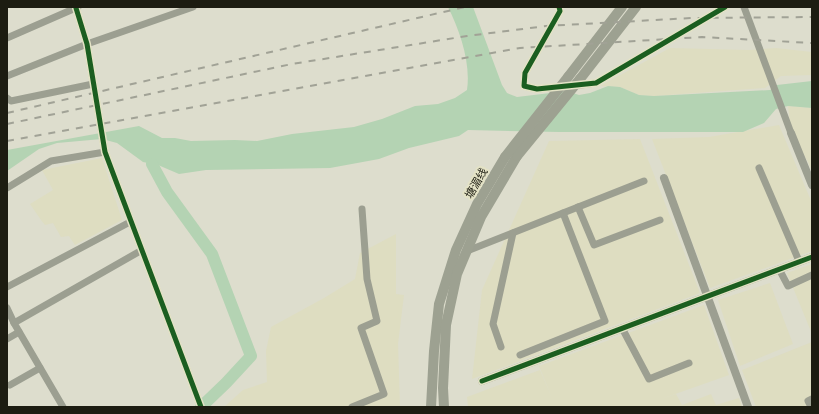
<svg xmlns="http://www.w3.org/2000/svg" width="819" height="414" font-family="Signika,'Noto Sans SC',sans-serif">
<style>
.built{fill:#deddc1}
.water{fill:#b4d3b3}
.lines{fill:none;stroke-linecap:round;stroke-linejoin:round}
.river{stroke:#b4d3b3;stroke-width:12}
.minor{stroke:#9c9f91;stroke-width:7}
.tertiary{stroke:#9c9f91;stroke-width:8}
.primary{stroke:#9da191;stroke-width:10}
.rail{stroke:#a1a296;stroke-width:2;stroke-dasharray:7 7;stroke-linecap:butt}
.primary-bridge{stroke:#9da191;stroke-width:10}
.cycleway-casing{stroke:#e4e3c6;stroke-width:8}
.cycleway{stroke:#1b5e20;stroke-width:5}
.labels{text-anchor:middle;stroke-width:4;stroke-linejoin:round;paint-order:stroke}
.street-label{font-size:11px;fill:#1c1c11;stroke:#e4e3c6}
</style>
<rect width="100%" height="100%" fill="#ddddcd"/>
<g class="built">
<polygon points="670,48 749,50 776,48 812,52 812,75 781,76 765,88 654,96 639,95 620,87 600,86"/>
<polygon points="788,106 812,108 812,172 808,162 791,133"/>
<polygon points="779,125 812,203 812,251 710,288 652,139 709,137"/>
<polygon points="640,139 700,293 472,379 482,290 549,141"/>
<polygon points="102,158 122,220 75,245 69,236 61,237 53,223 45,225 41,220 30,204 53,190 42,170"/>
<polygon points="396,234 396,294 404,295 398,344 400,407 224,407 243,390 267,382 266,351 271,327 324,298 355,279 360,253"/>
<polygon points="812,264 812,334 787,273"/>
<polygon points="770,283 793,344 740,366 718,300"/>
<polygon points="704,305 729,375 661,399 676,394 682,405 711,394 716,405 739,398 742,407 468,407 467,397 540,370 552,398 539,366"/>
<polygon points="812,342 812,407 756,407 742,370"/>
</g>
<path class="water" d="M448 7H473L502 85 507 93 517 97 567 91 579 95 590 93 608 86 620 87 639 95 654 96 770 90 777 85 812 81V108L788 106 776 109 764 123 743 132H559L468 130 459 136 409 148 379 159 330 168 206 170 179 174 158 165 143 162 117 143 102 139 57 143 39 149 7 171V150L139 126 162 138H175L191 141 235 140 257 141 292 134 354 127 382 119 415 106 438 104 455 98 467 90C471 63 460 31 448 7Z"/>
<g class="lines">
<polyline class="river" points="152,164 167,192 212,254 251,356 226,383 201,407"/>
<g class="minor">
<polyline points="559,7 560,11 525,73 524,86 537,89 562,87"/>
<polyline points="744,7 791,133"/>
<polyline points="76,8 87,44 105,152 201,407"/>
<polyline points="7,38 78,7"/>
<polyline points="7,76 87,44 193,7"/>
<polyline points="573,86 596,83 725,7"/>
<polyline points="7,98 11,101 93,84"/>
<polyline points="759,168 799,261"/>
<polyline points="7,188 51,161 105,152"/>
<polyline points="578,207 594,245 660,220"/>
<polyline points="467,251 644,181"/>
<polyline points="779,269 788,286 812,275"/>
<polyline points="7,287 130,222"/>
<polyline points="7,308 14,323"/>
<polyline points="622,328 649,379 689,363"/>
<polyline points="7,339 19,332"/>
<polyline points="501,347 493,324 513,233"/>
<polyline points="520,355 605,321 563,213"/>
<polyline points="10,385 40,368"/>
<polyline points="63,407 14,323 142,250"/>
<polyline points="352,407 384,394 361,328 377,321 367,279 362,209"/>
<polyline points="811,407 808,401 812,399"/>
</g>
<g class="tertiary">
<polyline points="791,133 812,185"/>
<polyline points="664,178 748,407"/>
<polyline points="482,381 812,257"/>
</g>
<g class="primary">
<polyline points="568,77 622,7"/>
<polyline points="580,79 636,7"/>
<polyline points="431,407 434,351 439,304 456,250 477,204 505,157"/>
<polyline points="444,407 443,388 446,325 457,274 481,217 517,156"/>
</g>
<g class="rail">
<polyline points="7,113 465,7"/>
<polyline points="7,124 292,64 467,36 546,26 692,18 812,17"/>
<polyline points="7,141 520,48 702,37 812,43"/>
</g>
<g class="primary-bridge">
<polyline points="517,156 580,79"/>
<polyline points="505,157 568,77"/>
</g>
<defs>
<g id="cycleway">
<polyline points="559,7 560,11 525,73 524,86 537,89 596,83 725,7"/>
<polyline points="76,8 87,44 105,152 201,407"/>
<polyline points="482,381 812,257"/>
</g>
</defs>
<use href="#cycleway" class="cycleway-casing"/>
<use href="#cycleway" class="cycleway"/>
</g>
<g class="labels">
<g class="street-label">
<text transform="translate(476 183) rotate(-60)" y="4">塘湄线</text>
</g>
</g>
<rect width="819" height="414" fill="none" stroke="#1c1c11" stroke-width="16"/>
</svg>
